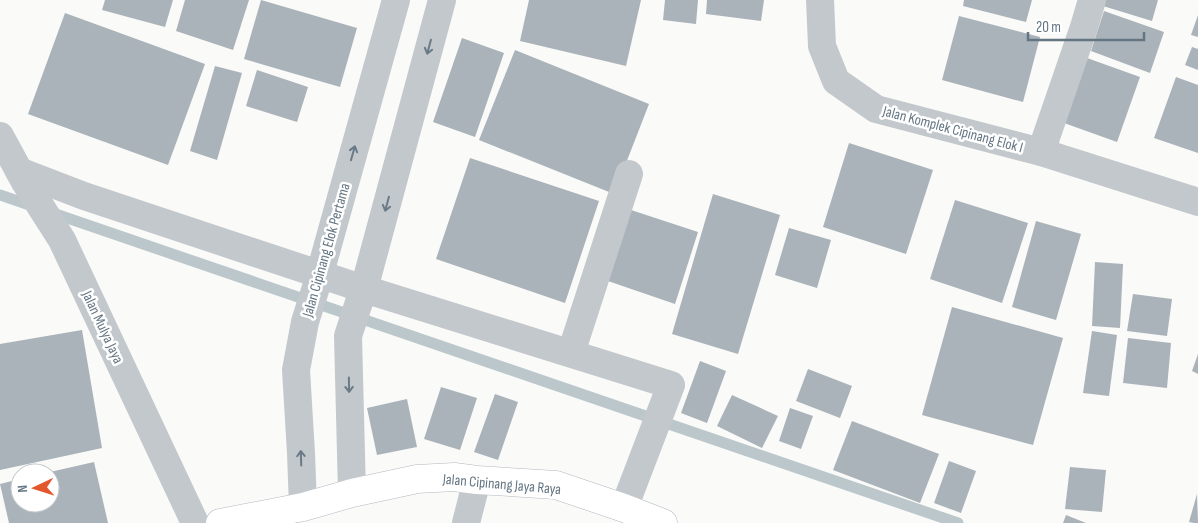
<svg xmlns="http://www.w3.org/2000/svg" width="1198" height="523" font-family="'Sofia Sans Condensed',sans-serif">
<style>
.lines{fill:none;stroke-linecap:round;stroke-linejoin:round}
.stream{stroke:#bbc7cb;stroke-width:11}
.building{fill:#aab3b9}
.secondary-casing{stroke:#b3babf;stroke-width:29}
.minor{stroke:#c3c8cc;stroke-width:28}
.tertiary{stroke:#c3c8cc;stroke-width:28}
.secondary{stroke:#fff;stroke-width:28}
.oneway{stroke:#6a7a87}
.labels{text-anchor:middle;stroke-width:5;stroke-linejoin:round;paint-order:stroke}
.street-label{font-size:15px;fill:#657683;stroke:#fff}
</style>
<rect width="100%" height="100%" fill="#fafaf8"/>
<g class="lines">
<polyline class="stream" points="0,195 958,523"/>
</g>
<g class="building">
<polygon points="105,0 173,0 165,27 102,10"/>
<polygon points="185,0 249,0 233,50 176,31"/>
<polygon points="261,0 357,28 340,87 244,59"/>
<polygon points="529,0 641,0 626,66 520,41"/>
<polygon points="665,0 698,0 696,24 663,20"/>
<polygon points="707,0 764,0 761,21 706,14"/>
<polygon points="964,0 1032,0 1026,22 963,6"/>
<polygon points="1104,0 1158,0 1152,21 1103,6"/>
<polygon points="1104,11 1164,32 1150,73 1091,51"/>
<polygon points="65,13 205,64 168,165 28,114"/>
<polygon points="1198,15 1198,37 1191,35"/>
<polygon points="959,16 1040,37 1023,102 942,80"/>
<polygon points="462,38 504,53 475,137 433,122"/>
<polygon points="1192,47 1198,49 1198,70 1185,65"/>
<polygon points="515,50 649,104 614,194 479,140"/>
<polygon points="1087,58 1140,77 1117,142 1064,123"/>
<polygon points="215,66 242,73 217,160 190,151"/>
<polygon points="257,70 308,87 297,122 246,106"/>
<polygon points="1176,77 1198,85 1198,153 1154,138"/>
<polygon points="849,143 933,170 906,254 823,227"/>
<polygon points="470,158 599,201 565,303 436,259"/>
<polygon points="713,194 780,215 738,354 672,334"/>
<polygon points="955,200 1028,223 1002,303 930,279"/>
<polygon points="628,209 698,232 675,304 605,280"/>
<polygon points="1036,221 1081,234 1056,320 1012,307"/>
<polygon points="789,228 831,240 817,288 775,275"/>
<polygon points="1095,262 1123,264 1120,328 1092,326"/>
<polygon points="1133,294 1172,299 1167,336 1127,331"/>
<polygon points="952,307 1063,338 1033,445 922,415"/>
<polygon points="82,330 102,448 0,470 0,344"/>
<polygon points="1092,331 1117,335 1109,396 1083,393"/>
<polygon points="1128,338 1171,343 1167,388 1123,383"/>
<polygon points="1198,354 1198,374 1192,371"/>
<polygon points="700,361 726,371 707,423 681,413"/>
<polygon points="808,369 852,386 840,418 796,401"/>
<polygon points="441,387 477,398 460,450 424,439"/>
<polygon points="495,394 518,402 498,460 474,452"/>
<polygon points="732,395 778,416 762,448 717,426"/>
<polygon points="407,399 417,447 377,455 367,408"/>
<polygon points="790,408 813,416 801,449 779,441"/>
<polygon points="852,421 939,454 920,503 833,470"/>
<polygon points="949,461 976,471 961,513 934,503"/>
<polygon points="94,462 108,523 9,523 0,484 20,479 20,503 50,503 50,472"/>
<polygon points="1070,467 1106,470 1102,512 1065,509"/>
<polygon points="1197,494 1198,523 1194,523 1189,522"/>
<polygon points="1066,515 1086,523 1063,523"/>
</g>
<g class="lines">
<defs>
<polyline id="secondary" points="220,523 303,507 352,493 417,479 454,477 477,480 556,485 624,508 663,523"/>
</defs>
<use href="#secondary" class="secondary-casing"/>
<g class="minor">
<polyline points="820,0 822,46 836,81 876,109 1041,152 1198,202"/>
<polyline points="1041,152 1084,27 1092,0"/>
<polyline points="19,171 84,196 364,289 671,385 624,508"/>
<polyline points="571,353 629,174"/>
<polyline points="352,493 348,336 360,299 364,289 442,0"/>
<polyline points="303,507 301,453 296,370 305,322 317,284 396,0"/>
<polyline points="466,523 477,480"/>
</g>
<polyline class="tertiary" points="0,136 25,182 62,240 195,523"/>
<use href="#secondary" class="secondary"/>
</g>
<defs><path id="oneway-shaft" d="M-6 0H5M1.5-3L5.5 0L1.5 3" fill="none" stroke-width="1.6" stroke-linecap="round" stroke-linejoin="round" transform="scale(1.25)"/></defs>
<g class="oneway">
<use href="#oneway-shaft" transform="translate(429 47) rotate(105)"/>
<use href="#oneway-shaft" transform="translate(353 153) rotate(-74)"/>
<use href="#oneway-shaft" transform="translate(387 204) rotate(105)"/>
<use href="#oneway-shaft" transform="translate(349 385) rotate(89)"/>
<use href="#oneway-shaft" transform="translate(301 458) rotate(-92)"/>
</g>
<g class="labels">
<g class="street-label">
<text transform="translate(953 129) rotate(15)" y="5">Jalan Komplek Cipinang Elok I</text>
<text transform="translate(326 250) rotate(-74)" y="5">Jalan Cipinang Elok Pertama</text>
<text transform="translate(103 327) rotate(65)" y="5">Jalan Mulya Jaya</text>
<text transform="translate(502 484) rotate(5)" y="5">Jalan Cipinang Jaya Raya</text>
</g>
</g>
<g transform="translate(35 488) rotate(266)"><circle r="24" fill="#ffffff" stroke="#c1c8cd"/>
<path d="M0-4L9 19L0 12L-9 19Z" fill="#e4572e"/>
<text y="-8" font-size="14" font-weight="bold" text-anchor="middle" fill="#657683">N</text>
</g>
<path d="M1028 32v8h116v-8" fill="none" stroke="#657683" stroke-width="2.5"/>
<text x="1036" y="32" font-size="15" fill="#657683" stroke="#ffffff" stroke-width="4" paint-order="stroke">20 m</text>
</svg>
